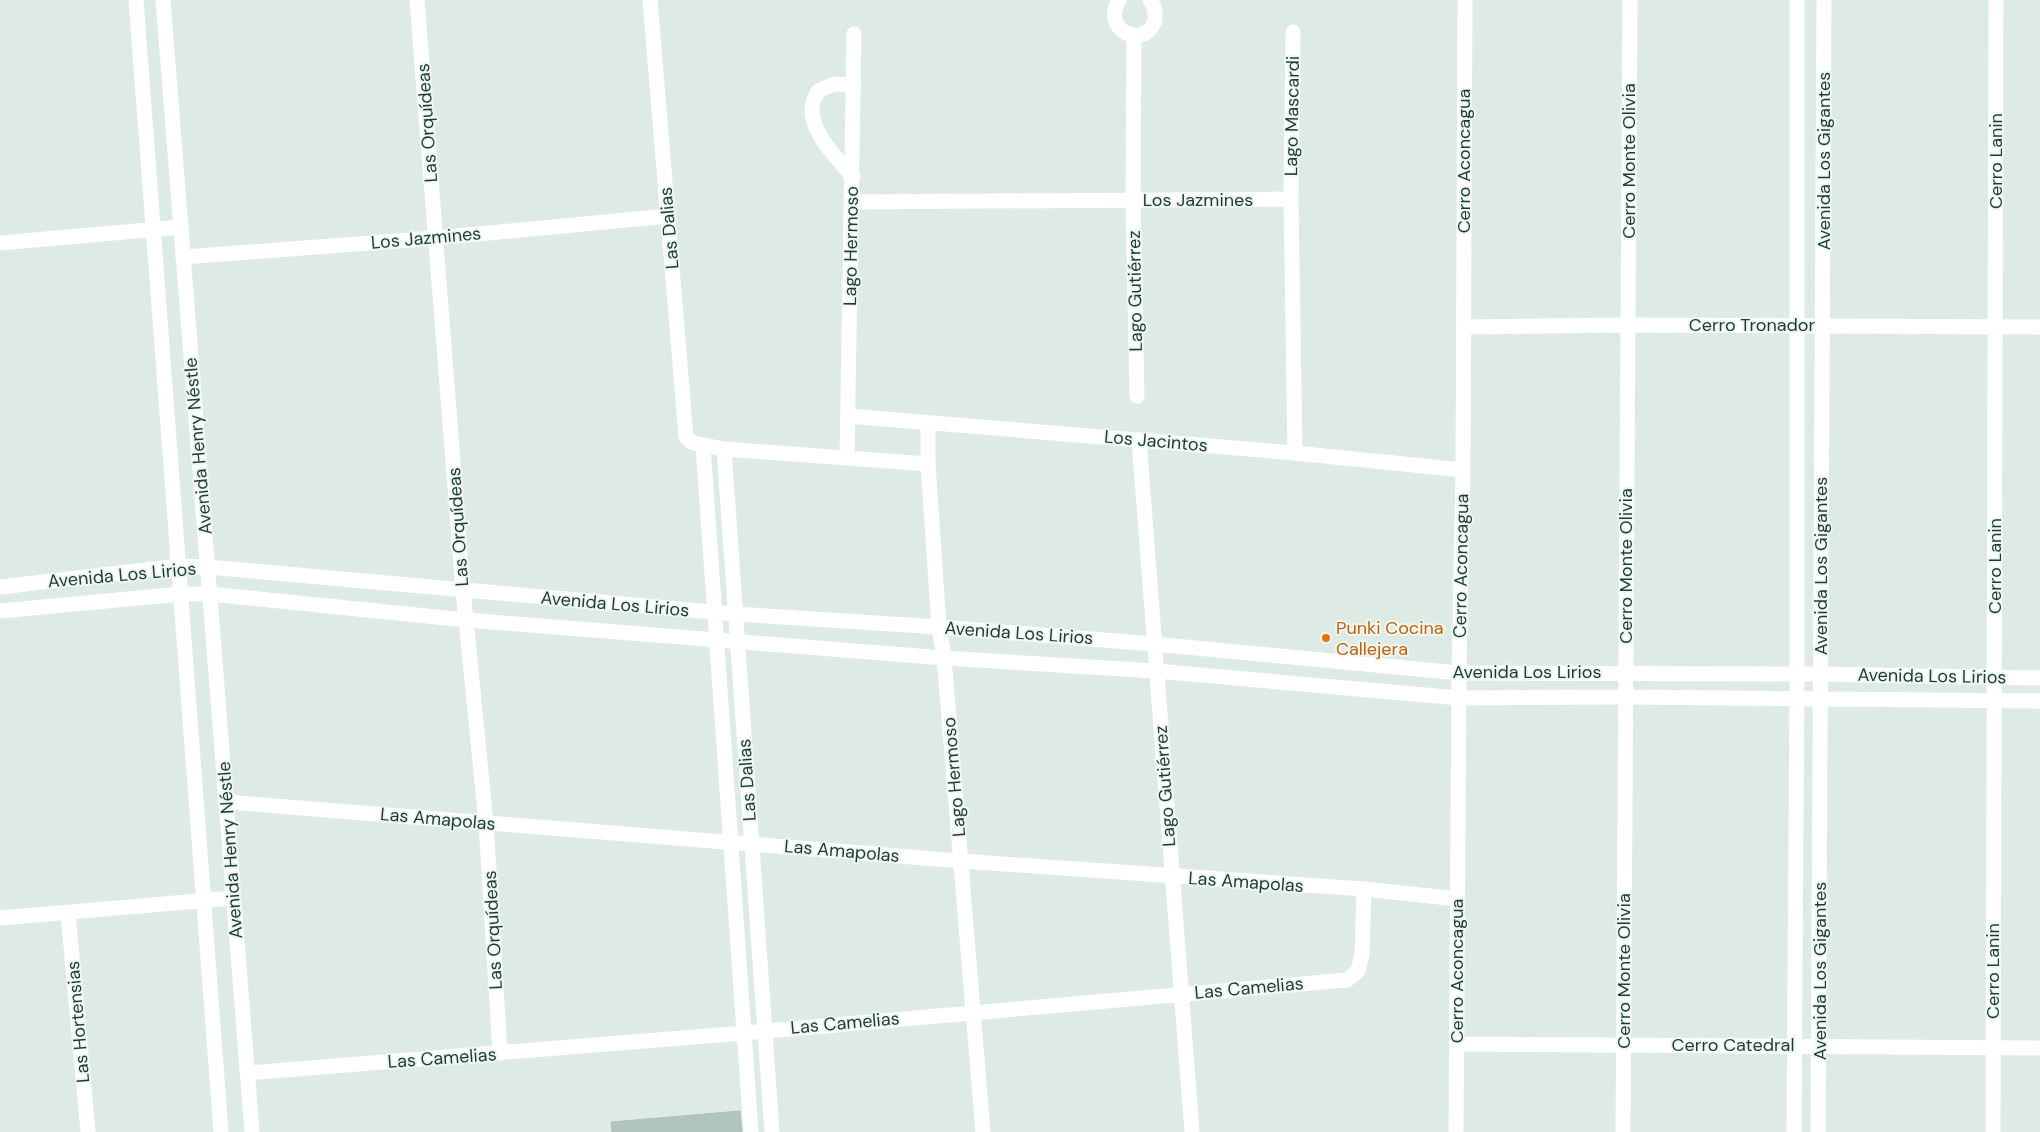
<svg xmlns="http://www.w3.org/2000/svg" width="2040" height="1132" font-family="'DM Sans',sans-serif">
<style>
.building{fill:#b2c5bd;stroke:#afc4bb}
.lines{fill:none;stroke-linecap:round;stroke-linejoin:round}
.minor{stroke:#fff;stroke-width:15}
.food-dot{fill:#e8710a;stroke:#eef7f2;stroke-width:2}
.labels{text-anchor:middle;stroke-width:4;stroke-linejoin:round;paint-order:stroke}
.street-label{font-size:18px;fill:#1e3b32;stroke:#eef7f2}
.food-label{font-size:18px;fill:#c56008;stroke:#eef7f2;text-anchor:start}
</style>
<rect width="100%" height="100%" fill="#ddebe4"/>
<polygon class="building" points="740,1111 742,1132 612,1132 611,1122"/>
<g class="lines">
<g class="minor">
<polyline points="136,0 221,1132"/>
<polyline points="163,0 252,1132"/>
<polyline points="417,0 463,590 486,823 500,1053"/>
<polyline points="650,0 686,437 693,443 724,449 772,1132"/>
<path d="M1119 0C1101 29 1142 50 1154 23 1157 14 1155 7 1150 0"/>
<polyline points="1134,35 1133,201 1137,396"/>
<path d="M853 177C837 158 810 133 812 106 813 101 816 95 818 91L834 84 854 85"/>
<polyline points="1291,199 1293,32"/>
<polyline points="852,202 1291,199 1295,453"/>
<polyline points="0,243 181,227"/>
<polyline points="183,257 436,238 668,216"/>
<polyline points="1464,327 1628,325 2040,327"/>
<polyline points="848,416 1295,453 1463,470"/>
<polyline points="928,423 928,464 939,627 944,658 983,1132"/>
<polyline points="1139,440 1192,1132"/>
<polyline points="703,446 751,1132"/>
<polyline points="724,449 928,464"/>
<polyline points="847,457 854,34"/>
<polyline points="0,587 179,566 208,567 735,614 939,627 1154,644 1459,673 1821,674 2040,678"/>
<polyline points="0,611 181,594 210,594 466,620 944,658 1156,671 1459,698 1626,697 2040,701"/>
<polyline points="227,802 961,861 1364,889 1458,899"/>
<polyline points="68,913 88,1132"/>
<polyline points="0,918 233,898"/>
<polyline points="1457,1044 2040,1048"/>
<polyline points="247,1073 744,1033 1347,980 1358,971 1362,954 1364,889"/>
<polyline points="1456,1132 1459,673 1463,470 1465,0"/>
<polyline points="1623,1132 1630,0"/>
<polyline points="1794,1132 1797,674 1797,0"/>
<polyline points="1818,1132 1824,0"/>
<polyline points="1993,1132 1996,0"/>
</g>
</g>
<circle class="food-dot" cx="1326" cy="638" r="5"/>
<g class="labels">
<g class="street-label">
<text transform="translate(1292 116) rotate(-89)" y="6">Lago Mascardi</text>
<text transform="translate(427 123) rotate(-94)" y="6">Las Orquídeas</text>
<text transform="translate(1464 161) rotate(-90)" y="6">Cerro Aconcagua</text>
<text transform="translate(1629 161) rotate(-90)" y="6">Cerro Monte Olivia</text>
<text transform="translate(1824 161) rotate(-90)" y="6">Avenida Los Gigantes</text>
<text transform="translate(1996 161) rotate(-90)" y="6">Cerro Lanin</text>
<text x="1198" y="206">Los Jazmines</text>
<text transform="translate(669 228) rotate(-95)" y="6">Las Dalias</text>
<text transform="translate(426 238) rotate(-5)" y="6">Los Jazmines</text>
<text transform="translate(851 246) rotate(-89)" y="6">Lago Hermoso</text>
<text transform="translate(1135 291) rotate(-91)" y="6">Lago Gutiérrez</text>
<text x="1752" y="331">Cerro Tronador</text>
<text transform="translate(1156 441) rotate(5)" y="6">Los Jacintos</text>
<text transform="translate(198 446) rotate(-95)" y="6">Avenida Henry Néstle</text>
<text transform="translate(458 527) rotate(-94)" y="6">Las Orquídeas</text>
<text transform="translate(1461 566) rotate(-89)" y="6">Cerro Aconcagua</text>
<text transform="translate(1626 566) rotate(-90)" y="6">Cerro Monte Olivia</text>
<text transform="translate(1821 566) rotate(-90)" y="6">Avenida Los Gigantes</text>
<text transform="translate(1995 566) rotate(-90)" y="6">Cerro Lanin</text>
<text transform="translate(122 575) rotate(-5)" y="6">Avenida Los Lirios</text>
<text transform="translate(615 604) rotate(5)" y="6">Avenida Los Lirios</text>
<text transform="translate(1019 633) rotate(4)" y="6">Avenida Los Lirios</text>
<text x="1527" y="678">Avenida Los Lirios</text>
<text transform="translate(1932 676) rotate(1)" y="6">Avenida Los Lirios</text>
<text transform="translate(954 777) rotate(-95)" y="6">Lago Hermoso</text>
<text transform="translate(747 780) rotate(-94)" y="6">Las Dalias</text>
<text transform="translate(1165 786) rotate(-94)" y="6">Lago Gutiérrez</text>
<text transform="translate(438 819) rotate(5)" y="6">Las Amapolas</text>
<text transform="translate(230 850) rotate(-94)" y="6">Avenida Henry Néstle</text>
<text transform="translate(842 851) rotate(5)" y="6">Las Amapolas</text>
<text transform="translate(1246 882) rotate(4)" y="6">Las Amapolas</text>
<text transform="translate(493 930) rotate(-93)" y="6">Las Orquídeas</text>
<text transform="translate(1457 971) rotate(-90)" y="6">Cerro Aconcagua</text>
<text transform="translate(1624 971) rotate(-90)" y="6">Cerro Monte Olivia</text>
<text transform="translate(1820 971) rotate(-90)" y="6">Avenida Los Gigantes</text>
<text transform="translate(1993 971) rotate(-90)" y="6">Cerro Lanin</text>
<text transform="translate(1249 988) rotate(-5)" y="6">Las Camelias</text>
<text transform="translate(78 1022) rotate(-95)" y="6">Las Hortensias</text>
<text transform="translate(845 1023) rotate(-5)" y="6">Las Camelias</text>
<text x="1733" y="1051">Cerro Catedral</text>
<text transform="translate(442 1058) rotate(-4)" y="6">Las Camelias</text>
</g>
<g class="food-label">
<text x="1336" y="634">Punki Cocina<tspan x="1336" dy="21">Callejera</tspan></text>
</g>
</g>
</svg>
